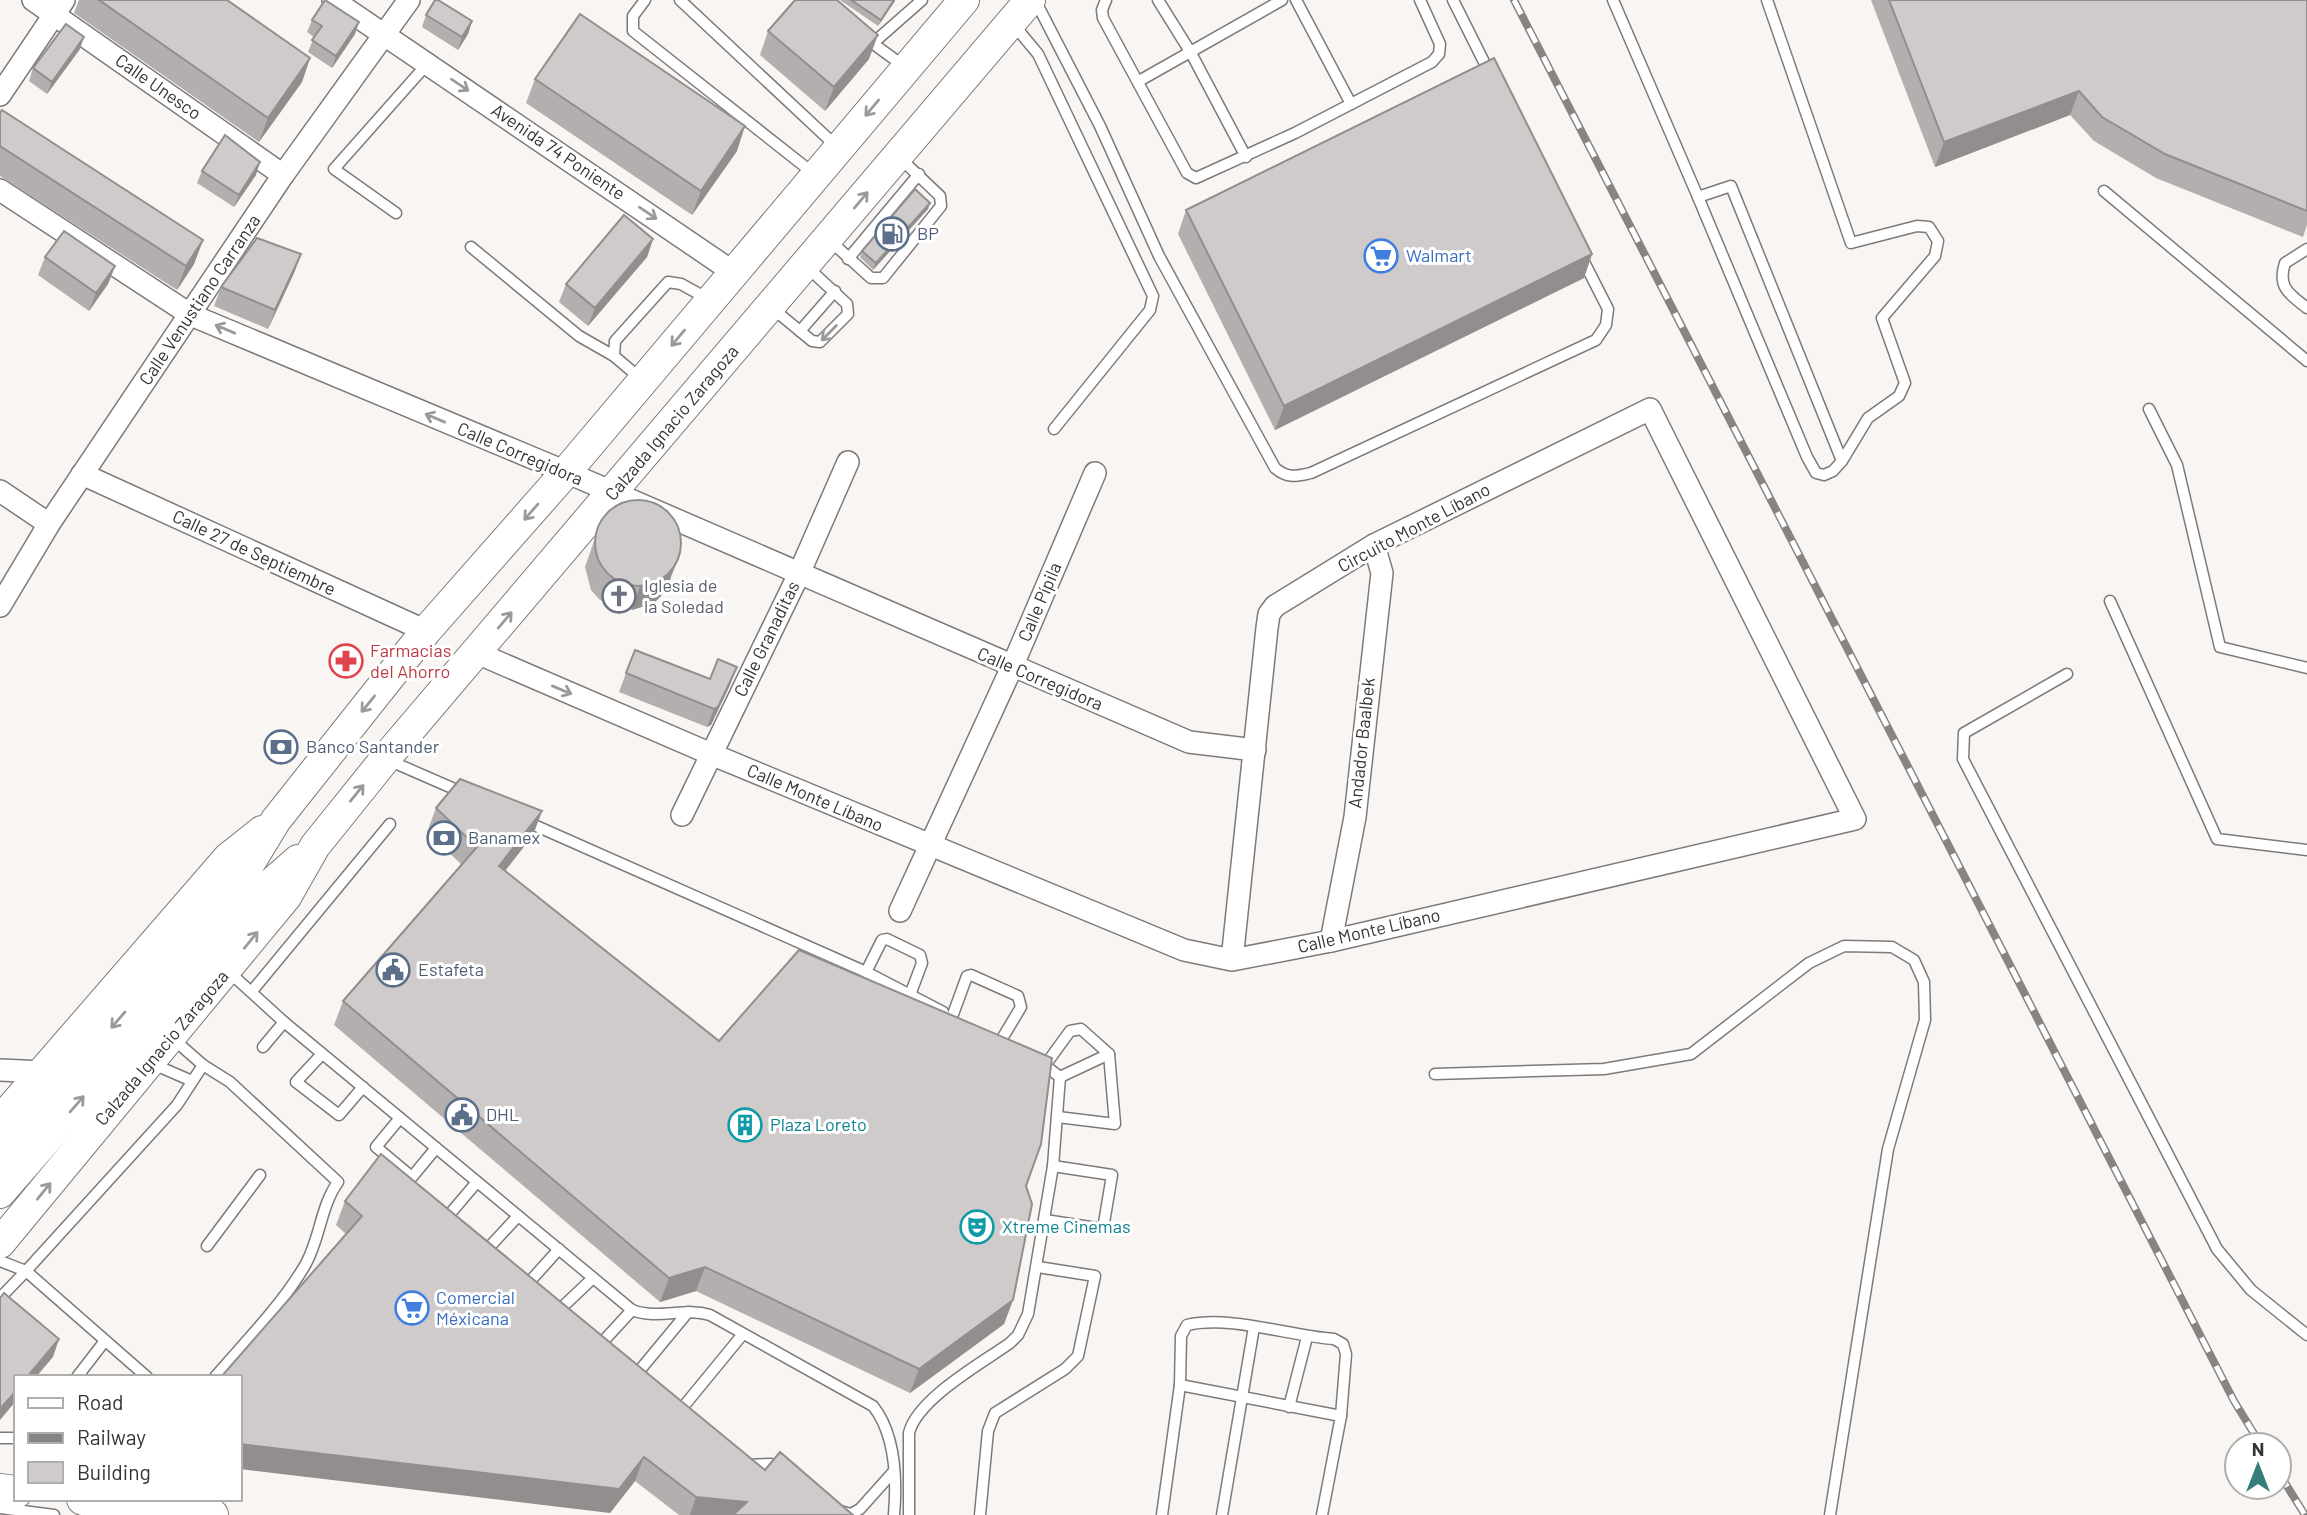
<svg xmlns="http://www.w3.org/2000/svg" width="2307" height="1515" font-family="Barlow,sans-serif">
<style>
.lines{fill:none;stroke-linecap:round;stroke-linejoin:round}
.lane-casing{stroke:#7e7a79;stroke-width:13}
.street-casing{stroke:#7e7a79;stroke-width:24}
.secondary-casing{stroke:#7e7a79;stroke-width:32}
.primary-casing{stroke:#7e7a79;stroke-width:34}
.lane{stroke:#fff;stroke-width:10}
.street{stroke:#fff;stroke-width:21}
.secondary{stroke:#fff;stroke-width:30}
.primary{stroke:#fff;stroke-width:32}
.rail-casing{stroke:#878584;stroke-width:8}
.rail{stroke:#fff;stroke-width:5;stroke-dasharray:16;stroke-linecap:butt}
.wall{fill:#b2afae}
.shaded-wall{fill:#918e8d}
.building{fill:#cfcbca;stroke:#918e8d;stroke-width:2}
.oneway{stroke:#9a9a99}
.labels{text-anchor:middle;stroke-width:6;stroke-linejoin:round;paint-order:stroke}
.street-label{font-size:18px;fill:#353433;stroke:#fff}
.service-label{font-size:18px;fill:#4e5e75;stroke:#fff;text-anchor:start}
.shop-label{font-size:18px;fill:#366cbe;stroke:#fff;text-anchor:start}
.worship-label{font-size:18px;fill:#5b616d;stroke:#fff;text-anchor:start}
.health-label{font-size:18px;fill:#be3a42;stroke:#fff;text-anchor:start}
.culture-label{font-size:18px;fill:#0d838f;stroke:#fff;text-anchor:start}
</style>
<rect width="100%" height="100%" fill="#f9f5f3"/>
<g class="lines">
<defs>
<g id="lane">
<polyline points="645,0 633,16 633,31 813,173"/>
<polyline points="680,0 836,146"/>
<path d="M1035 0 1100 126 1159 256 1275 468C1288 479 1296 476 1311 473L1596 340 1606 325 1608 309 1581 256"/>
<polyline points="1106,0 1102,10 1103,18 1187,173 1196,178 1295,133 1432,62 1439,54 1440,44 1420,0"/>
<polyline points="1158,0 1191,53 1246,157"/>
<polyline points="1296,0 1351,104"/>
<polyline points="1453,0 1491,76"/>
<polyline points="1613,0 1698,197 1731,186 1842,461 1868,418 1899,396 1905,383 1882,318 1935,256 1938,241 1929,227 1917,226 1851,243 1767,0"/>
<polyline points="1013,24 1038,54 1153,296 1150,310 1054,429"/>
<polyline points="864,37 905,67"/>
<polyline points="872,44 922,0"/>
<polyline points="1139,81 1282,0"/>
<polyline points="2104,191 2307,361"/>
<polyline points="1698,197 1807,457 1816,473 1824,475 1833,471 1842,461"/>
<polyline points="396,213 334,169 428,63"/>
<polyline points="828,239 871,278 883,278 941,206 940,196 900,158"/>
<polyline points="471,247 579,336 614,356"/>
<path d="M2307 249 2285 263C2277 287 2289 294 2307 308"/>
<polyline points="848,259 919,174"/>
<polyline points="772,308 812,341 820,342 848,314 847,304 806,266"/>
<polyline points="800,331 835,291"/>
<polyline points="641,379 614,356 615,341 668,282 681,284 710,300"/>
<polyline points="2149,409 2177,465 2220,647 2307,668"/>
<polyline points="2110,601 2217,839 2307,850"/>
<polyline points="2067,674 1964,733 1963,759 2217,1249 2251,1290 2307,1335"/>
<polyline points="388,760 466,794"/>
<polyline points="525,821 866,972 943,1012"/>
<path d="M229 972 284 1022 632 1310C658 1320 684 1307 710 1315L873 1406C896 1435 897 1479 894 1515"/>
<polyline points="866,972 882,940 887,939 920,955 922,963 910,995"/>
<polyline points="252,991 390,824"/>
<polyline points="952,1017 967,976 971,975 1018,996 1021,1007 1000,1042"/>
<path d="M171 1037 203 1065 230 1082 338 1182C320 1207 320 1241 304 1267 280 1307 245 1342 215 1377"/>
<polyline points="263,1047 284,1022"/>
<polyline points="322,1054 296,1082 339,1115 363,1087"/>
<polyline points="1039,1061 1060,1077"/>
<polyline points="153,1064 192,1081"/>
<polyline points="1046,1064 1070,1031 1081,1029 1109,1054 1060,1077"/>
<polyline points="1435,1074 1604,1069 1691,1054 1809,963 1844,946 1892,947 1914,960 1924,982 1925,1020 1888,1149 1830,1515"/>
<polyline points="1058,1117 1115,1124 1109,1054"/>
<polyline points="400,1118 376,1147 412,1177 436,1148"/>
<polyline points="1045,1220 1103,1229 1112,1175 1053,1166"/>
<polyline points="443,1222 477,1182"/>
<polyline points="207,1246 260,1175"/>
<polyline points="483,1254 518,1216"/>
<polyline points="0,1261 26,1271 0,1298"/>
<polyline points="524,1288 559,1249"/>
<polyline points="556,1313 593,1278"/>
<polyline points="601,1349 598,1347 632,1310"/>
<polyline points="632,1374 635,1376 688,1312"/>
<polyline points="77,1377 104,1342"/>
<polyline points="147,1377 26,1271 177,1105 203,1065"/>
<path d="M1180 1385 1181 1336 1187 1325C1231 1315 1289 1336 1334 1339L1343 1344 1346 1354 1341 1416"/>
<polyline points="1289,1407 1307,1337"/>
<polyline points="679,1412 743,1334"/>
<polyline points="0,1438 16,1438"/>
<polyline points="746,1465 771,1464 781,1470"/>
<polyline points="0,1508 54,1515"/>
<polyline points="840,1511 851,1514 860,1509 894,1471"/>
<path d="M909 1515V1433C917 1399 982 1363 1010 1343L1018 1335 1028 1314 1053 1166 1060 1077"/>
<polyline points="980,1515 988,1431 995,1413 1065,1369 1078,1356 1095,1276 1038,1267"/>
<polyline points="1162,1515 1180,1385 1341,1416 1322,1515"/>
<polyline points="1222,1515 1254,1327"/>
</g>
<g id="street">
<polyline points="33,0 283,175"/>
<polyline points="333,0 733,272"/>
<polyline points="0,95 64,0"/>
<polyline points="0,190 191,315 566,472 1189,742 1255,750"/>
<polyline points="82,474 426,631"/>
<polyline points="0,491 49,524"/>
<polyline points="0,606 49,524 283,175 409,0"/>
<polyline points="477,653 711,754 1184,950 1232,960 1331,941 1855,819 1650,409 1374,545 1275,606 1269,614 1267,628 1232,960"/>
<polyline points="682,815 798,576 848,462"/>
<polyline points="900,911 1012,667 1095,473"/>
<polyline points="1331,941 1355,817 1382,573 1374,545"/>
<polyline points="0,1070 44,1072"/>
</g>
<g id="secondary">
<polyline points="0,1121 228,858 262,831"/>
<polyline points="0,1157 245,871 276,820 426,631 566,472 964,0"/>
<polyline points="0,1193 266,888 298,860"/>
<polyline points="0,1243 286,897 315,846 385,759 1030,0"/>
</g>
<g id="primary">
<polyline points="0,1490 16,1492"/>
<polyline points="83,1499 212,1515"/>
</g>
</defs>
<use href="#lane" class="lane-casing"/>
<use href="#street" class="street-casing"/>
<use href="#secondary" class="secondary-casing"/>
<use href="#primary" class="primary-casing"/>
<use href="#lane" class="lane"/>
<use href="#street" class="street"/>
<use href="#secondary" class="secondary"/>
<use href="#primary" class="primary"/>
<defs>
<g id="rail">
<polyline points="1514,0 2234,1401 2261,1445"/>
<polyline points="2279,1473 2305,1515"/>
</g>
</defs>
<use href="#rail" class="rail-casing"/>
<use href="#rail" class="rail"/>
</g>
<g class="wall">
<polygon points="79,0 227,0 310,58 302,82 259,142 74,13"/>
<polygon points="840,0 895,0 878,26"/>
<polygon points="1871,0 2307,0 2307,225 2303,237 2156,178 2094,141 2070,115 1935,167"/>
<polygon points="426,15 472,21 468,34 458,50 422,27"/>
<polygon points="312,20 355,34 332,68 308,52 314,37 307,32"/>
<polygon points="768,31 869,59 825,111 760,55"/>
<polygon points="80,49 47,94 29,81 33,68"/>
<polygon points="535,79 737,151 692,215 526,103"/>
<polygon points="0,113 203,240 194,264 177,290 0,176"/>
<polygon points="202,171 256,175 234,207 197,183"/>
<polygon points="928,209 873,270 860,257 862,251"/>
<polygon points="1186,210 1592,254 1584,278 1275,430 1178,234"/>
<polygon points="653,239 647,257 588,326 559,302 566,284"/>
<polygon points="301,254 294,273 268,329 214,306 221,287"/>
<polygon points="45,257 115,266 108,284 89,311 38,275"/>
<polygon points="602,518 671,578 665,592 654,603 632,610 609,606 599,599 591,590 585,567"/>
<polygon points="626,673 710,679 730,685 711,725 707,727 619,692"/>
<polygon points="436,808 542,811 533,835 505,871 719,1041 1026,1186 1013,1300 1004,1324 910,1393 696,1291 660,1302 334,1025 343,1001 462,865 427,832"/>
<polygon points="345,1201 765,1470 853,1515 679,1515 635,1481 610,1513 346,1234 336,1225"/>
</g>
<g class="shaded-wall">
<polygon points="894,0 895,0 895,1 878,26 881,20"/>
<polygon points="472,21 468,34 458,50 462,37"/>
<polygon points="359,22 355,34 332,68 336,56"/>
<polygon points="878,35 869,59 825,111 834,87"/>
<polygon points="84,37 80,49 47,94 52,82"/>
<polygon points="310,58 302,82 259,142 268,118"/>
<polygon points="2079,91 2070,115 1935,167 1944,142"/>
<polygon points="745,126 737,151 692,215 701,191"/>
<polygon points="260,162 256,175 234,207 239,195"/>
<polygon points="930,203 928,209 873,270 876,263"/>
<polygon points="653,239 647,257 588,326 595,308"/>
<polygon points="203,240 194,264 177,290 186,266"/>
<polygon points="301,254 294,273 268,329 275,310"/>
<polygon points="1592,254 1584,278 1275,430 1284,406"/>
<polygon points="115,266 108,284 89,311 96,293"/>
<polygon points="680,554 665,592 654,603 632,610 640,586"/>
<polygon points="737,667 730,685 711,725 707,727 714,709"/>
<polygon points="542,811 533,835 490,890 499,866"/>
<polygon points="705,1267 696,1291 660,1302 669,1278"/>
<polygon points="1013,1300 1004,1324 910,1393 919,1369"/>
<polygon points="59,1339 53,1357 36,1377 27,1377"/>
<polygon points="16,1391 16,1401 0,1420 0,1409"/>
<polygon points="240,1444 644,1457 635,1481 610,1513 240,1469"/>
<polygon points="696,1497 747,1502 742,1515 690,1515"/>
</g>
<g class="building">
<polygon points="99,0 227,0 310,58 268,118"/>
<polygon points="325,0 359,22 336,56 312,40 322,26 312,20"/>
<polygon points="435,0 438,0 472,21 462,37 426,15"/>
<polygon points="795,0 837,0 878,35 834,87 768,31"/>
<polygon points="851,0 894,0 881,20"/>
<polygon points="1889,0 2307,0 2307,211 2165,154 2102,117 2079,91 1944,142"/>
<polygon points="580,14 745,126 701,191 535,79"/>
<polygon points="66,24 84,37 52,82 33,68"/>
<polygon points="1494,58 1592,254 1284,406 1186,210"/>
<polygon points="2,110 203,240 186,266 0,146 0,113"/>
<polygon points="225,135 260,162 239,195 202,171"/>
<polygon points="915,189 930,203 876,263 862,251"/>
<polygon points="624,215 653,239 595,308 566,284"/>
<polygon points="64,231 115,266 96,293 45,257"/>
<polygon points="257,238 301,254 275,310 221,287"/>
<circle cx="638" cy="543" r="43"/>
<polygon points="635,650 710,679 718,659 737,667 718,707 714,709 626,673"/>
<polygon points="460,779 542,811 499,866 719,1041 799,950 1052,1058 1041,1144 1026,1186 1032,1204 1013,1300 919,1369 705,1267 669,1278 343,1001 477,847 436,808"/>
<polygon points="381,1154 765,1470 780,1452 853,1515 733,1515 747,1502 696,1497 644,1457 619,1489 240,1444 240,1377 221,1377 362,1216 345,1201"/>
<polygon points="4,1293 59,1339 27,1377 16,1377 16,1391 0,1409 0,1298"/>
</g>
<defs><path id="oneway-shaft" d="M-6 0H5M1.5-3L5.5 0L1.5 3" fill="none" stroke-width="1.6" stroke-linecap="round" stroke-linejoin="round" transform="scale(1.75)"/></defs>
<g class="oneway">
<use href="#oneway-shaft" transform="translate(460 85) rotate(34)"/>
<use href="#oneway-shaft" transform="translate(872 108) rotate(130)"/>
<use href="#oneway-shaft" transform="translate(861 200) rotate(-50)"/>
<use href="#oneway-shaft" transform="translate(648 213) rotate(34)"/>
<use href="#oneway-shaft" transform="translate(225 329) rotate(-157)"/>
<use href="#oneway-shaft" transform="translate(829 333) rotate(135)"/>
<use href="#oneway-shaft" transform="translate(678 338) rotate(130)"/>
<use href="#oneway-shaft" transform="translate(435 418) rotate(-157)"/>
<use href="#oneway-shaft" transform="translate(531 512) rotate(131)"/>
<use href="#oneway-shaft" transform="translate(505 620) rotate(-50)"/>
<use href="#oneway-shaft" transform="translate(562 690) rotate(23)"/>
<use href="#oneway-shaft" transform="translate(368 704) rotate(129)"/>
<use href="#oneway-shaft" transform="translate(357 793) rotate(-51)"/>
<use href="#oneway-shaft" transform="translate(251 940) rotate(-51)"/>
<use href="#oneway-shaft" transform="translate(118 1020) rotate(131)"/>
<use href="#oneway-shaft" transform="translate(77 1104) rotate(-49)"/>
<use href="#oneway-shaft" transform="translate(44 1191) rotate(-51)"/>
</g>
<defs>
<symbol id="fuel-ring" viewBox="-11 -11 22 22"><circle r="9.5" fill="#fff" stroke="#5c6f8a" stroke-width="1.5"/><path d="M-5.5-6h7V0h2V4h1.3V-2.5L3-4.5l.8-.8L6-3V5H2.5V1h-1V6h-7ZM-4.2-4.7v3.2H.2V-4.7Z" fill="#5c6f8a"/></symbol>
<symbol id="supermarket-ring" viewBox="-11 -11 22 22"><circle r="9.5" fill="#fff" stroke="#3f7fe0" stroke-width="1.5"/><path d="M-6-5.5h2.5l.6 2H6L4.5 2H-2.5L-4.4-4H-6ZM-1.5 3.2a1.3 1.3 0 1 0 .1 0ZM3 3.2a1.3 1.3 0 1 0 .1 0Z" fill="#3f7fe0"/></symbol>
<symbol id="church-ring" viewBox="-11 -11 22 22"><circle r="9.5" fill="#fff" stroke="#6b7280" stroke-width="1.5"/><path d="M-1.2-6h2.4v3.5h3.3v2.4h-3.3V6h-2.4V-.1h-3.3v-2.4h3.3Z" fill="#6b7280"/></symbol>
<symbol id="pharmacy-ring" viewBox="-11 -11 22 22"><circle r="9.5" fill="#fff" stroke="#e0444e" stroke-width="1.5"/><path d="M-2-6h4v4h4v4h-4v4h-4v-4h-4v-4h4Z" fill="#e0444e"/></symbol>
<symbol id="bank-ring" viewBox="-11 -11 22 22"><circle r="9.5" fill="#fff" stroke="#5c6f8a" stroke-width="1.5"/><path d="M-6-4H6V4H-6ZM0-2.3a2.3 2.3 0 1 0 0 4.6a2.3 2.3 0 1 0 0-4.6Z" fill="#5c6f8a"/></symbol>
<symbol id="civic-ring" viewBox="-11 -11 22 22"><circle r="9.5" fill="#fff" stroke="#5c6f8a" stroke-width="1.5"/><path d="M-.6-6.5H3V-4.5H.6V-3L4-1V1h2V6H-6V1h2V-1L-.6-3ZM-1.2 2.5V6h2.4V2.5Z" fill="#5c6f8a"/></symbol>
<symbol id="building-ring" viewBox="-11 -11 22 22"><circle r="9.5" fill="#fff" stroke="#0f9aa8" stroke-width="1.5"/><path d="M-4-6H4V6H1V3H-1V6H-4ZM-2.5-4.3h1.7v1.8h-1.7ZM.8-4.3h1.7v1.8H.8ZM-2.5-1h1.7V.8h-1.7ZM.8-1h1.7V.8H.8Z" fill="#0f9aa8"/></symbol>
<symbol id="theatre-ring" viewBox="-11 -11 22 22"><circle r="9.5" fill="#fff" stroke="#0f9aa8" stroke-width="1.5"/><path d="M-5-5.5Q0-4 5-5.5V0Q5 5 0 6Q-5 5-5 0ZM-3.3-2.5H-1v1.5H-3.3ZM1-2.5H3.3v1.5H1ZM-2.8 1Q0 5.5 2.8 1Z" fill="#0f9aa8"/></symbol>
</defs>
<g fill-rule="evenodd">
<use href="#fuel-ring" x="873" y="215" width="38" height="38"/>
<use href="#supermarket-ring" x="1362" y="237" width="38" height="38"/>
<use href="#church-ring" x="600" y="577" width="38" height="38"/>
<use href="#pharmacy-ring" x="327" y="642" width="38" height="38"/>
<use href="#bank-ring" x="262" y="728" width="38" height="38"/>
<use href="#bank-ring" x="425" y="819" width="38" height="38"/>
<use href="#civic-ring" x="374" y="951" width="38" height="38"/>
<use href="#civic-ring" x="443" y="1096" width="38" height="38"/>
<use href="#building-ring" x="726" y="1106" width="38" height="38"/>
<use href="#theatre-ring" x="958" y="1208" width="38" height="38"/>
<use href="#supermarket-ring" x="393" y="1289" width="38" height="38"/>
</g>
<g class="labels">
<g class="street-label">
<text transform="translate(158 87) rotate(35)" y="6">Calle Unesco</text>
<text transform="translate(558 152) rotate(34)" y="6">Avenida 74 Poniente</text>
<text transform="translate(200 300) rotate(-56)" y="6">Calle Venustiano Carranza</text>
<text transform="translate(672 423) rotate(-50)" y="6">Calzada Ignacio Zaragoza</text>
<text transform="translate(520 454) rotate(23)" y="6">Calle Corregidora</text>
<text transform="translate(1414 528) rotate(-28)" y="6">Circuito Monte Líbano</text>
<text transform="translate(254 553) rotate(25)" y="6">Calle 27 de Septiembre</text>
<text transform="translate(1040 602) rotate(-67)" y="6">Calle Pípila</text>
<text transform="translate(767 639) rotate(-64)" y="6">Calle Granaditas</text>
<text transform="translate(1040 679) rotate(23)" y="6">Calle Corregidora</text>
<text transform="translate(1362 743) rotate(-84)" y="6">Andador Baalbek</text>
<text transform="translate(815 798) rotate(23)" y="6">Calle Monte Líbano</text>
<text transform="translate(1369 931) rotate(-13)" y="6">Calle Monte Líbano</text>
<text transform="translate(162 1048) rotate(-50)" y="6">Calzada Ignacio Zaragoza</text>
</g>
<g class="service-label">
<text x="917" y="240">BP</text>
<text x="306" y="753">Banco Santander</text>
<text x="468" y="844">Banamex</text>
<text x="418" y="976">Estafeta</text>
<text x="486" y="1121">DHL</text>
</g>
<g class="shop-label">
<text x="1406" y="262">Walmart</text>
<text x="436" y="1304">Comercial<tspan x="436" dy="21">Méxicana</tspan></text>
</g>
<g class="worship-label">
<text x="644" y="592">Iglesia de<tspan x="644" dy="21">la Soledad</tspan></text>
</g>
<g class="health-label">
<text x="370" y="657">Farmacias<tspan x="370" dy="21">del Ahorro</tspan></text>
</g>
<g class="culture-label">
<text x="770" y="1131">Plaza Loreto</text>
<text x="1002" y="1233">Xtreme Cinemas</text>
</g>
</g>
<rect x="14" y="1375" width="228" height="126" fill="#ffffff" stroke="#aeaead" stroke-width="2"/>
<rect x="28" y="1398" width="35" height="10" fill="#ffffff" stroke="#aeaead" stroke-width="2"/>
<text x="77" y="1410" font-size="21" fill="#353433">Road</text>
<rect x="28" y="1433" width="35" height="10" fill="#878584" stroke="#aeaead" stroke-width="2"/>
<text x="77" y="1445" font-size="21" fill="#353433">Railway</text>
<rect x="28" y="1462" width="35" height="21" fill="#cfcbca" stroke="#aeaead" stroke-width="2"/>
<text x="77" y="1480" font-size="21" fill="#353433">Building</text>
<g transform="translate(2258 1466)"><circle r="33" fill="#ffffff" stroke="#aeaead" stroke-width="2"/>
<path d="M0-5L12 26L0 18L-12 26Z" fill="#367e7b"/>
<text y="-10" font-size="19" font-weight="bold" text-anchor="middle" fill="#353433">N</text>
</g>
</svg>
